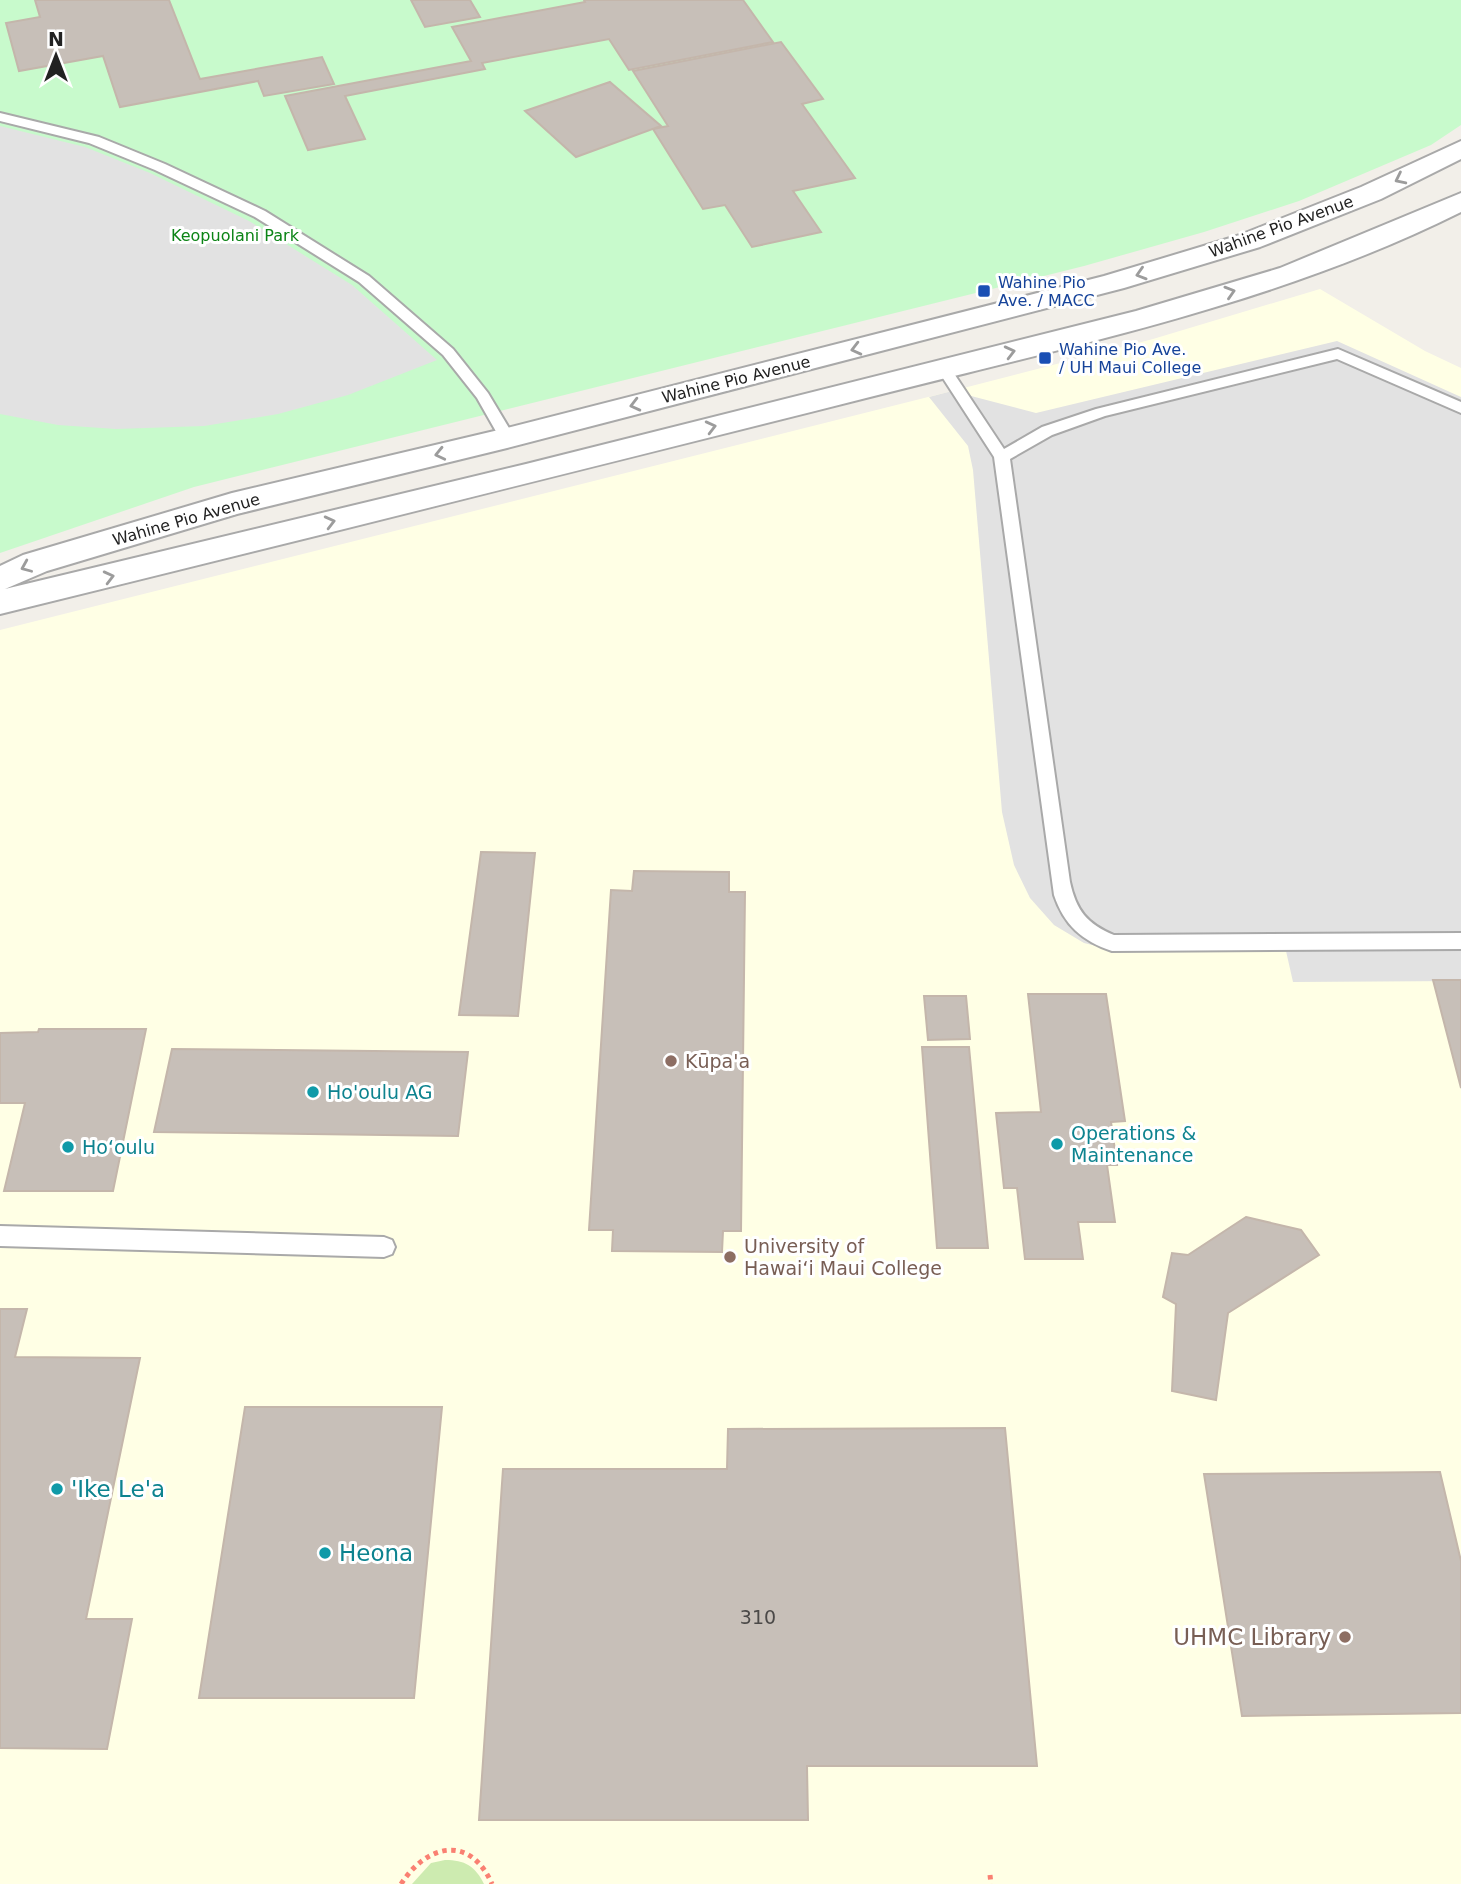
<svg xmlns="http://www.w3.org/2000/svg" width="1461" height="1884" font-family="'DejaVu Sans',sans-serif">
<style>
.education{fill:#ffffe5}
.grass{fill:#cdebb0}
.park{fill:#c8facc}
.parking{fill:#e2e2e2}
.building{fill:#c7bfb8;stroke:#c4b6ab;stroke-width:2}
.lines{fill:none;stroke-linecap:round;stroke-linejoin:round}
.lane-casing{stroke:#a9a9a9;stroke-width:4}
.street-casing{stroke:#a9a9a9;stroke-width:4}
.path{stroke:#fa8072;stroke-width:5;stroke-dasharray:4.5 4.5;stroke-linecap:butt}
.lane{fill:#fff;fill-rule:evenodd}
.street{fill:#fff;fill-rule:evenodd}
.oneway{stroke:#9c9c9c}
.transit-dot{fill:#1a4fb4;stroke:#fff;stroke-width:2.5}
.education-dot{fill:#8d6e63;stroke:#fff;stroke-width:2.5}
.culture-dot{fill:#0f9aa8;stroke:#fff;stroke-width:2.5}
.labels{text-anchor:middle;stroke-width:6;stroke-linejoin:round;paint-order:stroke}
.far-street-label{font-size:16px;fill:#222;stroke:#fff}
.far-park-label{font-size:16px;fill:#0c8416;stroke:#fff}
.far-transit-label{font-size:16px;fill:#164399;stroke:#fff;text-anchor:start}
.education-label{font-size:19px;fill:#785e54;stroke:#fff;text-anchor:start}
.culture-label{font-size:19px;fill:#0d838f;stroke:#fff;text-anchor:start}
.near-number-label{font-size:19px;fill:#4b4948}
.near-culture-label{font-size:23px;fill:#0d838f;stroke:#fff;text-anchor:start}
.near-education-label{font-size:23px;fill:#785e54;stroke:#fff;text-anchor:end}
</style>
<rect width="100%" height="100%" fill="#f2efe9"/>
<polygon class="education" points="1320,289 1425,351 1461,368 1461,1884 0,1884 0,630 952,391 1153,339"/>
<path class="grass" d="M445 1860C465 1860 475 1866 484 1884H412L431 1863Z"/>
<polygon class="park" points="0,0 1461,0 1461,125 1431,145 1299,201 1204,232 1084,266 194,487 0,553"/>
<g class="parking">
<polygon points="0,126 85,147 150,173 249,221 352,285 437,360 348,395 278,414 204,426 116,429 58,425 0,414"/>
<polygon points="1337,341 1461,397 1461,981 1293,982 1286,951 1117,951 1084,943 1054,925 1030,898 1014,865 1002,812 973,470 968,446 929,397 952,391 1036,413"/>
</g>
<g class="building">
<polygon points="35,0 169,0 200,79 322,57 334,84 264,96 258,81 120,107 103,56 19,71 6,23 40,17"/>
<polygon points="411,0 470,0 480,17 425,27"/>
<polygon points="584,0 743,0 773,42 629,70 609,39 482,63 485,69 345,96 365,139 308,150 285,96 471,61 452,27 585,2"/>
<polygon points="781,42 823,99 802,104 855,178 793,191 821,232 752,247 725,205 703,209 653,129 668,126 633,71"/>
<polygon points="610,82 661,126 576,157 525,111"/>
<polygon points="481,852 535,853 518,1016 459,1015"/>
<polygon points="634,871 729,872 729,892 745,892 741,1231 723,1231 722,1252 612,1251 613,1230 589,1230 611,890 632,891"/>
<polygon points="1433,980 1461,980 1461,1088"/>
<polygon points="1028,994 1106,994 1125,1121 1111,1122 1117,1165 1107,1165 1115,1222 1078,1222 1083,1259 1025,1259 1017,1188 1004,1188 996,1113 1041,1112"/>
<polygon points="924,996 966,996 970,1039 928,1040"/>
<polygon points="39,1029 146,1029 113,1191 4,1191 25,1103 0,1103 0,1033 38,1032"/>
<polygon points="922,1047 969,1047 988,1248 937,1248"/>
<polygon points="172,1049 468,1052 458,1136 154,1132"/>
<polygon points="1246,1217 1301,1230 1319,1255 1228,1313 1216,1400 1172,1391 1176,1304 1163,1297 1172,1253 1188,1255"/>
<polygon points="0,1309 27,1309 15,1357 140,1358 86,1619 132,1619 107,1749 0,1748"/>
<polygon points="245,1407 442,1407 414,1698 199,1698"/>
<polygon points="1005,1428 1037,1766 807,1766 808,1820 479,1820 503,1469 727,1469 728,1429"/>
<polygon points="1440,1472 1461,1561 1461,1713 1242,1716 1204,1474"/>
</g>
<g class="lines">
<defs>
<g id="lane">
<polygon points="0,113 99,137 165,164 265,211 369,276 453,349 488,393 515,438 512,442 502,442 477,398 443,355 359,282 255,217 155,170 89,143 0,121"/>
<path d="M1338 349 1461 402V413L1337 359 1105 416 1052 435 1010 459 1070 882C1076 910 1087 924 1114 935L1461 933V949L1112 951C1082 941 1064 925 1054 895L994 457 937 369 944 364 949 366 1004 449 1042 427 1096 409Z"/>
<polygon points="0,1226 384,1237 392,1240 395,1247 392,1254 384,1257 0,1246"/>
</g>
<path id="street" d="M1461 141V159L1381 199 1260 247 1124 288 507 448 237 514 47 571 5 589 526 464 1136 311 1280 268 1461 193V212C1275 305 1066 347 866 398 577 471 289 543 0 614V566L23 555 232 493 507 428 1104 276 1240 235 1361 187Z"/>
</defs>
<use href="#lane" class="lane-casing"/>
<use href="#street" class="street-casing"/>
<g class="path">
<polyline points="990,1875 991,1884"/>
<path d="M401 1884C427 1844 470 1834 492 1884"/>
</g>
<use href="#lane" class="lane"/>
<use href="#street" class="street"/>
</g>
<defs><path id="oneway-chevron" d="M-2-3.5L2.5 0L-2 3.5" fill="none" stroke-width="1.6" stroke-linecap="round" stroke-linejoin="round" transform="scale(1.75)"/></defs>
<g class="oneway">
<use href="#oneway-chevron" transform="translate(1400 179) rotate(154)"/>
<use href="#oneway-chevron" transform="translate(1141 274) rotate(163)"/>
<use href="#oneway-chevron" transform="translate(1230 292) rotate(-17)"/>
<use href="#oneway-chevron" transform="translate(856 349) rotate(166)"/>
<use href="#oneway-chevron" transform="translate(1010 352) rotate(-14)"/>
<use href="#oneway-chevron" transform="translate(635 405) rotate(166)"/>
<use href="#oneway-chevron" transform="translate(711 427) rotate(-14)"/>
<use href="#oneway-chevron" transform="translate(440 454) rotate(167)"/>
<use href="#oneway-chevron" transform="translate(330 522) rotate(-14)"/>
<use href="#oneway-chevron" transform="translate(26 567) rotate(157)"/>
<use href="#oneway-chevron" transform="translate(109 577) rotate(-14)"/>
</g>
<g class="transit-dot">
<rect x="977" y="284" width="14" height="14" rx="3.5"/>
<rect x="1038" y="351" width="14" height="14" rx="3.5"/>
</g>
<g class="education-dot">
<circle cx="671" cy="1061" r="7"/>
<circle cx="730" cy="1257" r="7"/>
<circle cx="1345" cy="1637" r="7"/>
</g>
<g class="culture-dot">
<circle cx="313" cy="1092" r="7"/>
<circle cx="1057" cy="1144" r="7"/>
<circle cx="68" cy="1147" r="7"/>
<circle cx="57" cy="1489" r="7"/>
<circle cx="325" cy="1553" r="7"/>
</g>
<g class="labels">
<g class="far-street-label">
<text transform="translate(1281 226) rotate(-20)" y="6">Wahine Pio Avenue</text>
<text transform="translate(736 379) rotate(-14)" y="6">Wahine Pio Avenue</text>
<text transform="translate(186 519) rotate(-16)" y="6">Wahine Pio Avenue</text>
</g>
<g class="far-park-label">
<text x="235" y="241">Keopuolani Park</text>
</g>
<g class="far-transit-label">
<text x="998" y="288">Wahine Pio<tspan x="998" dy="18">Ave. / MACC</tspan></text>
<text x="1059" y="355">Wahine Pio Ave.<tspan x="1059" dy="18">/ UH Maui College</tspan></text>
</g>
<g class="education-label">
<text x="685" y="1068">Kūpa'a</text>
<text x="744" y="1253">University of<tspan x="744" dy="22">Hawai‘i Maui College</tspan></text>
</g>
<g class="culture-label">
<text x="327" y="1099">Ho'oulu AG</text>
<text x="1071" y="1140">Operations &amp;<tspan x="1071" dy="22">Maintenance</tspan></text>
<text x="82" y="1154">Ho‘oulu</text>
</g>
<g class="near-number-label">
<text x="758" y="1624">310</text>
</g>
<g class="near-culture-label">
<text x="71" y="1497">'Ike Le'a</text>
<text x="339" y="1561">Heona</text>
</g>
<g class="near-education-label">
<text x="1331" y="1645">UHMC Library</text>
</g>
</g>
<g transform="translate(56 56)" stroke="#ffffff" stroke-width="5" paint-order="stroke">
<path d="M0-5L12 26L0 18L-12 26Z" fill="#222222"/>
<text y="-10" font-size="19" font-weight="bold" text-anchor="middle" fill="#222222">N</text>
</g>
</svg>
